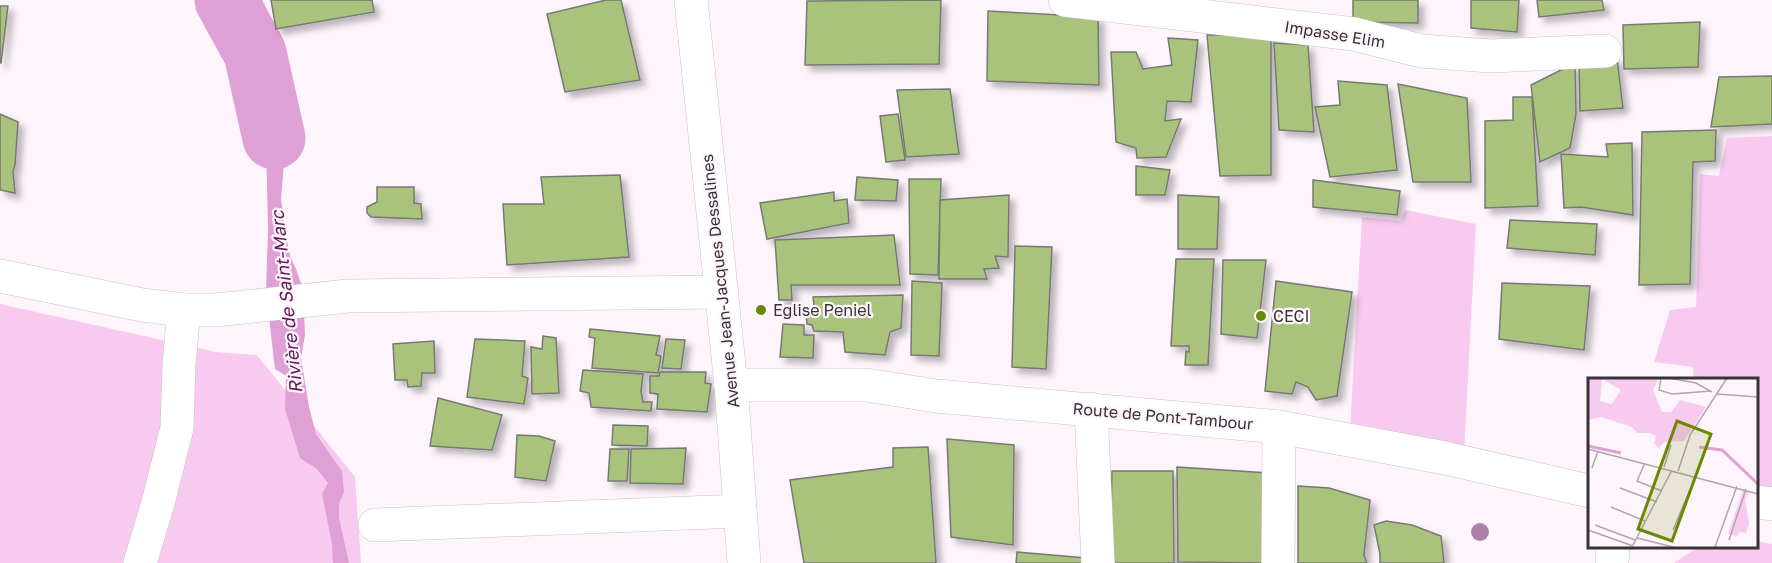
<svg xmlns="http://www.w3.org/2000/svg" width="1772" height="563" font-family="'Golos Text',sans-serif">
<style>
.green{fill:#f9caf0}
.water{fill:#dfa1d5}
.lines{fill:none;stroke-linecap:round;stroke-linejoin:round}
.river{stroke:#dfa1d5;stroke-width:63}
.building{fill:#aac37b;stroke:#777a72;stroke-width:1.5;filter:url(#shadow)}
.minor-casing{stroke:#c9c1c7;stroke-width:34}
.minor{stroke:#fff;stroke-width:33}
.tree{fill:#ae83a9}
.poi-dot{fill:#6a8903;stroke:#fef5fc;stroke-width:2}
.labels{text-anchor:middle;stroke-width:4.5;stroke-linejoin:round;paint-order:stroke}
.street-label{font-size:16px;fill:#363336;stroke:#fef5fc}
.poi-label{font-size:16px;fill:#363336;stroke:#fef5fc;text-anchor:start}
.water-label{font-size:18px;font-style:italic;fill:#61195a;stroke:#fef5fc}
.inset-river{fill:none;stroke:#dfa1d5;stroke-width:3}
.inset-road{fill:none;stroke:#aea7ad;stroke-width:1.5}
.view{fill:#6a8903;fill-opacity:0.15;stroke:#6a8903;stroke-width:3}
.inset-edge{fill:none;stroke:#363336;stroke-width:3}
</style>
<defs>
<filter id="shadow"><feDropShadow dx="5.5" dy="5.5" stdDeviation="3" flood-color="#0004"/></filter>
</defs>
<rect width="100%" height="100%" fill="#fef5fc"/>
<g class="green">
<polygon points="1772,136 1772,488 1756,488 1756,380 1694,380 1693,367 1654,362 1670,310 1696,307 1700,174 1719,176 1727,138"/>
<polygon points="1405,210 1476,224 1464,454 1350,429 1362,217 1401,221"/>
<polygon points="0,304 216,352 257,355 355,477 361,563 0,563"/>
<polygon points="1756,541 1772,544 1772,563 1674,563 1698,547 1756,546"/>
</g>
<polygon class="water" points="255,53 267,64 282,123 284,164 281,198 284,224 290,256 296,269 303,289 305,335 301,358 309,407 316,434 342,471 344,492 339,504 339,518 349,563 333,563 332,544 322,494 328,483 317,469 300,458 285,409 286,376 275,369 266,292 268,229 266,142 254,65"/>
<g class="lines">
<polyline class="river" points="226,0 255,53 274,138"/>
</g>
<g class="building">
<polygon points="271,0 372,0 374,12 276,29"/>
<polygon points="606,0 621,0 640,80 565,92 547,14"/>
<polygon points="941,0 939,64 805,65 807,1"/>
<polygon points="1353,0 1418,0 1418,23 1353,22"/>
<polygon points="1471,0 1519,0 1517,32 1471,28"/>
<polygon points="1537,0 1602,0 1604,10 1539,17"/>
<polygon points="0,6 8,6 1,63 0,63"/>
<polygon points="988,11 1098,17 1099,85 987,81"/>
<polygon points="1700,22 1698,67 1624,69 1623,25"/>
<polygon points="1271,34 1271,175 1220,176 1207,35"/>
<polygon points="1168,38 1198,40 1191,102 1167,101 1165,121 1181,119 1166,157 1137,158 1136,148 1116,142 1111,52 1136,52 1143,69 1172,65"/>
<polygon points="1274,43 1308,45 1314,132 1279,130"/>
<polygon points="1617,58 1623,108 1580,111 1579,59"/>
<polygon points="1575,63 1576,114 1570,148 1540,162 1531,85"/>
<polygon points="1772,76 1772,124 1711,127 1719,77"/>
<polygon points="1338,81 1387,85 1397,170 1330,177 1315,107 1340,105"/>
<polygon points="1398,84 1467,98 1471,182 1413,182"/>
<polygon points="950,89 959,154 906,157 897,90"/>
<polygon points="1513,97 1532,97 1538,206 1485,208 1485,121 1513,120"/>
<polygon points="0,114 18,122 15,165 13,171 15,193 0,190"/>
<polygon points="898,114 905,160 886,162 880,116"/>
<polygon points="1716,130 1715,161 1693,162 1690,284 1639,285 1642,132"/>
<polygon points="1632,143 1633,215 1581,207 1564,208 1561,154 1608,157 1606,144"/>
<polygon points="1136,166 1170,170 1165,195 1136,195"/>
<polygon points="620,175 629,257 507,265 503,204 544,204 541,177"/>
<polygon points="857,177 898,180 896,201 855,200"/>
<polygon points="909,179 941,179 938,275 910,274"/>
<polygon points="1313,180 1400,191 1397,215 1313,207"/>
<polygon points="377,187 414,187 414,203 421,204 422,219 371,217 367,213 367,207 377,202"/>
<polygon points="834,192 834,201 847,199 849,223 767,239 760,203"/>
<polygon points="1009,195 1008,257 995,256 999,268 984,269 987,279 939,279 940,200"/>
<polygon points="1178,195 1219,197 1217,249 1178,249"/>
<polygon points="1510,220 1597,224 1595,255 1507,248"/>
<polygon points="894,235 900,285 791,285 792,300 779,300 775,240"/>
<polygon points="1015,246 1052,247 1046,369 1012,367"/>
<polygon points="1176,259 1214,259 1208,365 1185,365 1186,351 1189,352 1189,346 1171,346"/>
<polygon points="1223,260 1266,260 1257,338 1221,334"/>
<polygon points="912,281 942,283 939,356 911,355"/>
<polygon points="1276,281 1352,292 1337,396 1316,400 1308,387 1296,382 1292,394 1265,391"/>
<polygon points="1502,283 1590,286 1584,350 1499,339"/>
<polygon points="903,295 901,328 890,332 885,355 845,352 843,332 814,331 812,325 807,324 806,313 815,311 813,297"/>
<polygon points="783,324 804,325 804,335 814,335 813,358 780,357"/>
<polygon points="590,329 660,336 656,355 661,356 658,373 592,368 595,338 589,337"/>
<polygon points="543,336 556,338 559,393 532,394 531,347 542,349"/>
<polygon points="475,339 525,341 522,376 528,378 524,404 467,397"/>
<polygon points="666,339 685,340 681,369 662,368"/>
<polygon points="434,341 435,373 422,373 421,386 408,387 407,380 395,380 393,344"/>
<polygon points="583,370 643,374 641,391 643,402 652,402 651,411 591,407 589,393 580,391"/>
<polygon points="660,372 706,372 705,383 711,384 707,412 657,409 658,394 650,393 650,376 659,376"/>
<polygon points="438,398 502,415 492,450 430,446"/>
<polygon points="613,425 648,426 647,446 612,445"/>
<polygon points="517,435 539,436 555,441 546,481 515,477"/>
<polygon points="947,439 1014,445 1013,545 951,537"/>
<polygon points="928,447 936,563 804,563 790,480 893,467 893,448"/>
<polygon points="686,448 683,484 630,483 631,449"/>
<polygon points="610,449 629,449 627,481 608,481"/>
<polygon points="1177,467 1269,473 1268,563 1178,562"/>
<polygon points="1112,471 1173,471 1174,563 1110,563"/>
<polygon points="1298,486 1329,488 1370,500 1364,555 1367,563 1298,563"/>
<polygon points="1386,521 1412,525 1441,536 1444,563 1380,563 1380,554 1374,525"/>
<polygon points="1017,552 1086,558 1086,563 1016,563"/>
</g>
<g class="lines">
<defs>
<g id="minor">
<polyline points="691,0 731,385 744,563"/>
<polyline points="1065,0 1354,34 1421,51 1491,56 1605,51"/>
<polyline points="0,276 142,305 184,310 216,310 348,296 722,292"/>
<polyline points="731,385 866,385 936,396 1279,427 1445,458 1589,491"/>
<polyline points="1091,409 1098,563"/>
<polyline points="1756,502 1772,504"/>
<polyline points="375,525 740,511"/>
<polyline points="140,563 158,503 177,428 179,364 184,310"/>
<polyline points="1278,563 1279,427"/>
<polyline points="1612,563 1613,546"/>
</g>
</defs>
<use href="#minor" class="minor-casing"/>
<use href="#minor" class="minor"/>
</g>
<circle class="tree" cx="1480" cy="532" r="9"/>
<g class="poi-dot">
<circle cx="761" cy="310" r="6"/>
<circle cx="1261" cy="316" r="6"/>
</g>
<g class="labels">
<g class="street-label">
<text transform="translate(1335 34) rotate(9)" y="6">Impasse Elim</text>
<text transform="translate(720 281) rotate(-96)" y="6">Avenue Jean-Jacques Dessalines</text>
<text transform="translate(1163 416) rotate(5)" y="6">Route de Pont-Tambour</text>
</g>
<g class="poi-label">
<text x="773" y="316">Eglise Peniel</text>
<text x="1273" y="322">CECI</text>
</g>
<g class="water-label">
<text transform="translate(287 302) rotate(-96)" y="6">Rivière de Saint-Marc</text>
</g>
</g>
<g transform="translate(1588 378)">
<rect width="170" height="170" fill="#fef5fc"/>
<path d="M0 0H71L65 12 74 34H83L92 22 118 29 96 63 77 64 70 70 66 65 68 58 61 55H49L44 49 14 39 0 42ZM14 1 33 12 24 26 12 23ZM155 112 161 114 157 121 161 145 158 155 151 154 150 158 140 156Z" fill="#f9caf0" fill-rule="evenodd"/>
<path class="inset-river" d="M0 68 33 75M111 69 134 72 170 106"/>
<path class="inset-road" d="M73 0 71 12 84 16 123 13M81 0 108 5 124 14M129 16 170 19M0 71 170 116M56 87 49 103 74 113M76 89 83 67M4 90 10 73M90 93 102 57 139 0M32 110 69 124M23 129 57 143M7 147 47 162M0 152 45 168M85 152 108 98M49 160 85 169M141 162 158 111M44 169 84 92M127 169 149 108"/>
<path class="view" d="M89 43 123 56 84 163 50 151Z"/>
<rect width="170" height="170" class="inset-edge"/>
</g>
</svg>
